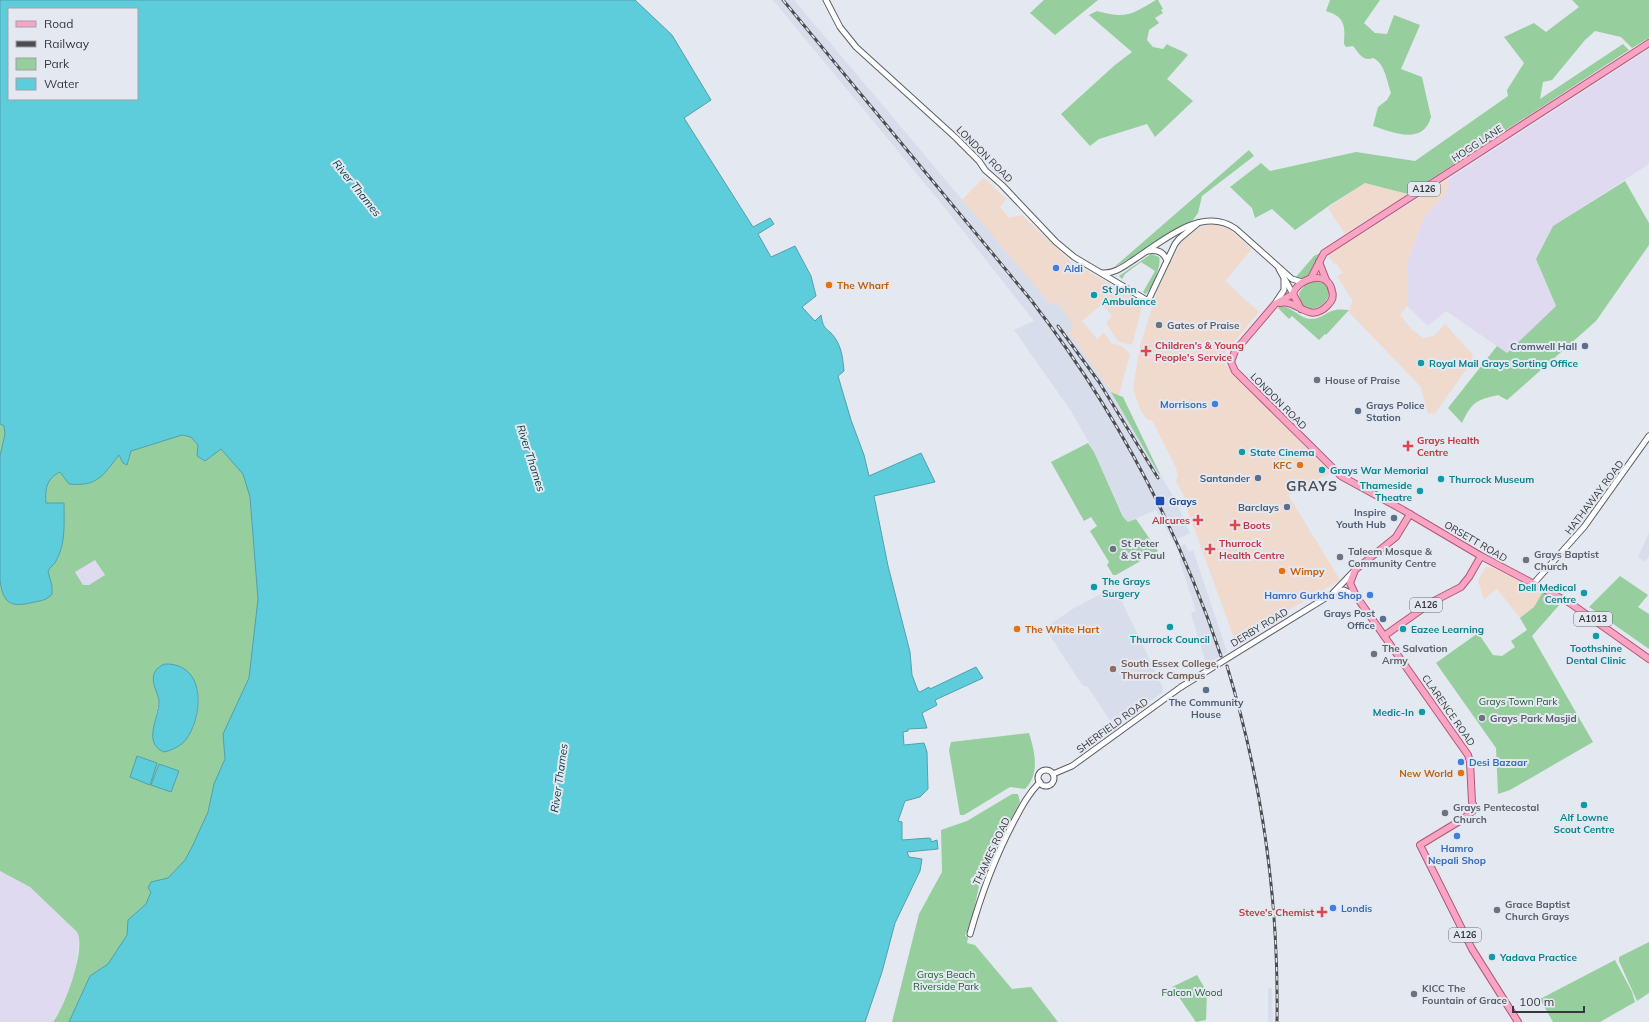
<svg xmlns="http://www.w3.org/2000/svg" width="1649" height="1022" font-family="Mulish,sans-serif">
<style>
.commercial{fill:#f0d9cd}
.industrial{fill:#e0daf0}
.built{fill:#d7ddeb}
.green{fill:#96ce9e;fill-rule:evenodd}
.water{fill:#5dcddc;stroke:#52a0ac;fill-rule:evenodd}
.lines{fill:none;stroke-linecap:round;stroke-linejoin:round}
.secondary-casing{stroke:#5b5e65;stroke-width:7}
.primary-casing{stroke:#b25778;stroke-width:8}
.secondary{stroke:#fff;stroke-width:5}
.primary{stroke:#f8a4c2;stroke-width:6}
.rail-casing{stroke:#4c4d51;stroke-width:3}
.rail{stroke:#e4e8f0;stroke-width:1.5;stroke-dasharray:4.5;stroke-linecap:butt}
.secondary-bridge-casing{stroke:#5b5e65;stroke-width:7;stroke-linecap:butt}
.secondary-bridge{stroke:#fff;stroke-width:5}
.shop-dot{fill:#3f7fe0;stroke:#e4e8f0;stroke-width:1.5}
.food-dot{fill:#e8710a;stroke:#e4e8f0;stroke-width:1.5}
.culture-dot{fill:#0f9aa8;stroke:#e4e8f0;stroke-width:1.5}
.worship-dot{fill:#6b7280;stroke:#e4e8f0;stroke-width:1.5}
.service-dot{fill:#5c6f8a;stroke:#e4e8f0;stroke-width:1.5}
.health-dot{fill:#e0444e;stroke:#e4e8f0;stroke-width:1.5}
.transit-dot{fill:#1a4fb4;stroke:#e4e8f0;stroke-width:1.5}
.education-dot{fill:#8d6e63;stroke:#e4e8f0;stroke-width:1.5}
.labels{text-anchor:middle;stroke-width:4;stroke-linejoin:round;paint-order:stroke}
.shield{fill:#e4e8f0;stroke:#6b6d71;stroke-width:1}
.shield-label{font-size:9px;font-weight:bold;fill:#37383b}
.street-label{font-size:10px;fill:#37383b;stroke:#e4e8f0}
.shop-label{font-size:10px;font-weight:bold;fill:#366cbe;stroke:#e4e8f0;text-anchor:start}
.food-label{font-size:10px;font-weight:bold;fill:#c56008;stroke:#e4e8f0;text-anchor:start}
.culture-label{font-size:10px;font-weight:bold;fill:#0d838f;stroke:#e4e8f0;text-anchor:start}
.worship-label{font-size:10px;font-weight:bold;fill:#5b616d;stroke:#e4e8f0;text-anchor:start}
.health-label{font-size:10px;font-weight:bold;fill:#be3a42;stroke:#e4e8f0;text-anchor:start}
.service-label{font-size:10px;font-weight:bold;fill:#4e5e75;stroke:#e4e8f0;text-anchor:end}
.transit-label{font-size:10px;font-weight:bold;fill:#164399;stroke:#e4e8f0;text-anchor:start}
.education-label{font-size:10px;font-weight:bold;fill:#785e54;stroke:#e4e8f0;text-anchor:start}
.park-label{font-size:10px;fill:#185e2b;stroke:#e4e8f0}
.water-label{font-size:11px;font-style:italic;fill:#033a41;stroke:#e4e8f0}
.district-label{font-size:14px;font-weight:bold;letter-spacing:1px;fill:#4c4f56;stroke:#e4e8f0}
</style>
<rect width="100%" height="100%" fill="#e4e8f0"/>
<g class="commercial">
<polygon points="984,178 1006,199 1000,207 1009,218 1022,215 1071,262 1139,300 1142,307 1132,345 1118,341 1106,323 1112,317 1107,309 1101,305 1082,321 1097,339 1104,333 1112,344 1120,345 1130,354 1119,395 1111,392 1068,331 1074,326 1057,302 1051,305 962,200"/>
<polygon points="1447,180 1449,185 1444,196 1424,218 1407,263 1407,306 1400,315 1412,330 1423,338 1434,336 1445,324 1473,355 1470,364 1433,416 1433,413 1428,414 1421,387 1348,311 1353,301 1337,276 1343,273 1336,263 1334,264 1328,255"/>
<polygon points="1365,183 1408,194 1345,234 1328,208"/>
<polygon points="1210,225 1218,225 1229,229 1252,249 1225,281 1259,312 1220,359 1312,454 1332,472 1288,495 1340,580 1235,641 1185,503 1186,500 1176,481 1178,475 1176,468 1152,420 1146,419 1140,409 1133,388 1140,346 1158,289 1167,269 1183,239 1201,227"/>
<polygon points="1486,567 1494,568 1542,593 1534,607 1520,618 1497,589 1484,599 1478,581"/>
</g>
<g class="industrial">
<polygon points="1649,49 1649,164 1553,226 1536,259 1556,306 1507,353 1446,311 1428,326 1407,306 1407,263 1424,218 1444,196 1449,185 1447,180"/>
<polygon points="95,559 105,575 89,585 83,585 75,572"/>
<polygon points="0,871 30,887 75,930 79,938 76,967 66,998 53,1022 0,1022"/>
</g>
<g class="built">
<polygon points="773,0 794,0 1051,305 1057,302 1074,326 1068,331 1111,392 1173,496 1190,533 1173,541 1156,510 1128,522 1125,520 1094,452 1071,411 1014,330 1034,321 945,208"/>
<polygon points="1649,533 1649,556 1645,562 1638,557"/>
<polygon points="1185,544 1189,552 1193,550 1227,652 1206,664 1191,613 1196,611 1179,559 1181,558 1177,548"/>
<polygon points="1110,589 1117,591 1163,688 1162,693 1139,708 1136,713 1129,718 1126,717 1113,725 1088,687 1082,685 1045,628 1074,608"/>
<polygon points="1268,988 1272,988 1273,1022 1268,1022"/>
</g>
<g class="green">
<polygon points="1044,0 1098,0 1055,35 1030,13"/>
<path d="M1156 0H1158L1163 9 1161 10 1163 13 1155 18 1159 23 1149 30 1147 40 1153 47 1163 49 1167 44C1174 49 1181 49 1188 55L1167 79 1193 101 1155 137 1147 124 1099 139 1090 146 1061 114 1115 65 1132 52 1089 15 1097 11C1126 19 1131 15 1156 0Z"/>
<path d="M1330 0H1380L1364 23 1375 33 1387 34 1394 15 1420 25 1401 69 1422 77 1431 117C1423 146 1392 132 1373 126L1378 107 1387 100 1391 93C1387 82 1385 63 1373 58 1363 62 1359 53 1353 46L1346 47 1344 44C1345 27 1346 17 1326 11Z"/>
<polygon points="1572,0 1649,0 1649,38 1632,48 1621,37 1595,31 1585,40 1552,80 1543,82 1540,99 1623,44 1629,50 1408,194 1365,183 1330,205 1295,230 1272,209 1255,218 1252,208 1230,187 1261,163 1270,171 1356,152 1415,161 1508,96 1507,90 1524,63 1504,37 1534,23 1546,32 1579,7"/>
<polygon points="1249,150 1254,156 1202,196 1198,213 1193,220 1112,269"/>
<path d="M1625 181 1649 223V245L1596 321 1507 400 1498 395C1476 400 1472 402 1462 423L1448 408 1497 346 1507 353 1556 306 1536 259 1553 226Z"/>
<polygon points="1322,252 1311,275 1301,280 1295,278 1314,256"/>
<path d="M1151 254 1159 257C1162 264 1152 291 1145 294L1143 292 1155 271 1141 262 1125 274 1122 279 1119 276Z"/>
<path d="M1315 281C1339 281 1330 311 1306 309L1300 303 1299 293 1305 285Z"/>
<path d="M1280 306C1292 306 1301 320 1312 319 1328 317 1327 307 1349 310L1326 335 1325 334 1319 340 1292 316 1289 319 1278 308Z"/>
<path d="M0 381 206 383 296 580 133 1022H53C65 1006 82 959 79 938 79 936 77 932 75 930L30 887 0 871ZM95 560 105 575 89 585H83L75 572ZM159 666 197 688C202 711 192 741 170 750L154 726 159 700 154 675Z"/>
<polygon points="1111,392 1123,397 1160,474 1159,474"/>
<polygon points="1088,443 1094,452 1123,517 1128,522 1136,519 1158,551 1116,575 1113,575 1107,565 1109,562 1090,531 1097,526 1091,517 1084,521 1051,462"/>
<polygon points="1620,576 1648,595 1638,607 1649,614 1649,649 1589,607"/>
<polygon points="1542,593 1561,603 1532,636 1593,742 1510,790 1498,794 1496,748 1436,663 1478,633 1493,655 1502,656 1515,647 1511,641 1527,630 1520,618 1534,607"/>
<path d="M1029 733C1035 752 1040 774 1025 789L1010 787 964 815H960L949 750 951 742Z"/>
<polygon points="1012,794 1018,794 1020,802 981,881 972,877 970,880 979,886 969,933 966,932 965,936 968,937 967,943 975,945 1012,989 1031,987 1058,1022 892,1022 919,914 942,872 941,830 967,821"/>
<polygon points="1649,942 1649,993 1637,1001 1619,961 1619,957"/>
<polygon points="1615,960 1632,992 1635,1002 1600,1022 1553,1022 1540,999"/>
<polygon points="1197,975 1207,992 1206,1020 1196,1022 1172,987"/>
</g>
<g class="water">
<path d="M0 0H635L672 35 711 100 684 118 753 227 770 218 774 224 758 234 771 257 795 246 811 276 816 296 802 307 815 321 821 315C824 333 827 326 835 338 842 348 843 360 844 371L838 376 851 420 864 455 869 476 921 453 935 482 874 496 888 566 910 652 912 675 918 691 920 692 929 687 930 689 976 667 983 678 935 700 937 705 922 713 927 728 908 729V731L903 732 904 745 924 743 927 752 928 789 920 797 905 801 898 821 902 822V840L929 838 931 839V842L937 840 938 849 907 852 909 857 922 859 920 871 895 923 882 972 865 1022H69L90 976 108 964 127 935 128 920 146 904 151 892 148 888 151 882 168 878 185 860 192 847 208 812 214 784 225 759 223 734 249 678 258 599 250 497 243 474 221 449 205 461 197 456 198 445 191 437 182 435 131 451 127 465 123 463 119 455C103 475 98 487 69 484L60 472C46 479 45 489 46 503H64C64 522 66 544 56 561 54 565 50 567 48 571L52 586V594C47 600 41 601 34 602 11 608 3 604 0 580V456L5 434 4 426 0 424ZM9 9H137V99H9Z"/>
<path d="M165 664C205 663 204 713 187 738 182 746 172 750 164 752 142 743 159 718 159 701 158 692 151 684 154 674 156 669 159 666 165 664Z"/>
<polygon points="137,756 157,763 150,785 130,777"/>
<polygon points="159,764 179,771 171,792 151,785"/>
</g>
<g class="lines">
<defs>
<g id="secondary">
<polyline points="826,0 840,27 856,47 955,137 979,161 985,170 1002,185 1056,242 1074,257 1148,301 1175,244 1179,239 1198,223"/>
<path d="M1147 251C1157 249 1164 252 1167 261"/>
<polyline points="1279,269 1293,294"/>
<path d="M1102 273C1115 274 1124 266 1135 259 1163 241 1202 205 1236 229L1292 279 1302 282"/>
<polyline points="1276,302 1284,290 1284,280"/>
<polyline points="1534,583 1584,527 1649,436"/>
<polyline points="1335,592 1344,590 1356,596"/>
<polyline points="1333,593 1355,570"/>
<circle cx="1046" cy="778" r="8"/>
<polyline points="1053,774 1072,766 1181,687"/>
<path d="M970 934C981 895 994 859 1013 823 1021 808 1028 794 1040 782"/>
</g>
<g id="primary">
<polyline points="1319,262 1326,280"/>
<polyline points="1311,278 1324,253 1649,43"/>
<polyline points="1293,294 1275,304 1235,351 1231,362 1235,371 1341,476 1403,510 1481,556 1570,603 1649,659"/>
<path d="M1280 303C1298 299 1309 325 1328 305 1332 301 1334 296 1332 291 1328 269 1298 278 1293 294L1301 309"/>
<polyline points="1410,514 1396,537 1355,570 1350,583 1356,596 1468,755 1470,762 1472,802 1475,809 1463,819 1420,845 1472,949 1518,1022"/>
<polyline points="1384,636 1432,602 1461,587 1469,577 1481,556"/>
</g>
</defs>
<use href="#secondary" class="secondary-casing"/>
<use href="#primary" class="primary-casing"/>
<use href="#secondary" class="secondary"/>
<use href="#primary" class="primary"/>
<defs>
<g id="rail">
<path d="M783 0 1031 300C1114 408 1178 527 1221 656"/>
<polyline points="1058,326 1099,382 1158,478"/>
<path d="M1227 666C1262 781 1279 901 1277 1022"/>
</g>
</defs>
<use href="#rail" class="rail-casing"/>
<use href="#rail" class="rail"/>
<defs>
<polyline id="secondary-bridge" points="1181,687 1327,597"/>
</defs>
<use href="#secondary-bridge" class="secondary-bridge-casing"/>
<use href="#secondary-bridge" class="secondary-bridge"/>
</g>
<g class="shop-dot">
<circle cx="1056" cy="268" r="4"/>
<circle cx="1215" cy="404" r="4"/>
<circle cx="1370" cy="595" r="4"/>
<circle cx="1461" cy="762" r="4"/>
<circle cx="1457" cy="836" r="4"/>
<circle cx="1333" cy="908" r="4"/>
</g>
<g class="food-dot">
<circle cx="829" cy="285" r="4"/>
<circle cx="1300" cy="465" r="4"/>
<circle cx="1282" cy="571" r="4"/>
<circle cx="1017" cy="629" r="4"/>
<circle cx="1461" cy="773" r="4"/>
</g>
<g class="culture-dot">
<circle cx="1094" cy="295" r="4"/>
<circle cx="1421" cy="363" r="4"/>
<circle cx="1242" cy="452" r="4"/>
<circle cx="1322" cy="470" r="4"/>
<circle cx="1441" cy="479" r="4"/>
<circle cx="1420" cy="491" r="4"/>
<circle cx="1094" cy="587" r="4"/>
<circle cx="1584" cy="593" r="4"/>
<circle cx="1170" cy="627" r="4"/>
<circle cx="1403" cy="629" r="4"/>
<circle cx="1596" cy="636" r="4"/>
<circle cx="1422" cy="712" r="4"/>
<circle cx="1584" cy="805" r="4"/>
<circle cx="1492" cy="957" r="4"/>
</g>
<g class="worship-dot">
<circle cx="1159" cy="325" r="4"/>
<circle cx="1317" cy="380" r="4"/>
<circle cx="1113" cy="549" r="4"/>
<circle cx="1340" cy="557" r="4"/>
<circle cx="1526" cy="560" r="4"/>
<circle cx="1374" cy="654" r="4"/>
<circle cx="1482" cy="718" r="4"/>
<circle cx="1445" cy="813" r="4"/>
<circle cx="1497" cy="910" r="4"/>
<circle cx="1414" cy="994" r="4"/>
</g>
<g class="service-dot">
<circle cx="1585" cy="346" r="4"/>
<circle cx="1358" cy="411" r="4"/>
<circle cx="1258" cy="478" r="4"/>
<circle cx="1287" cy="507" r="4"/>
<circle cx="1394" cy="518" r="4"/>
<circle cx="1383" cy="619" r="4"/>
<circle cx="1206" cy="690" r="4"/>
</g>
<g class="health-dot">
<path d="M1144 345h4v4h4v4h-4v4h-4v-4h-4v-4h4z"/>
<path d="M1406 440h4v4h4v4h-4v4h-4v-4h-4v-4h4z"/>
<path d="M1196 514h4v4h4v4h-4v4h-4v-4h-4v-4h4z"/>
<path d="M1233 519h4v4h4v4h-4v4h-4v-4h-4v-4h4z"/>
<path d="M1208 543h4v4h4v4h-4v4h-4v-4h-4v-4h4z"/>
<path d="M1320 906h4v4h4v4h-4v4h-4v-4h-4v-4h4z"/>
</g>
<rect class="transit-dot" x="1155" y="496" width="10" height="10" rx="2"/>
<circle class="education-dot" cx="1113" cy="669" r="4"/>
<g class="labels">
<g class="shield">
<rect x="1408" y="182" width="32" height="14" rx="3"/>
<rect x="1410" y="598" width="32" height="14" rx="3"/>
<rect x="1574" y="612" width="38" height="14" rx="3"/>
<rect x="1449" y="928" width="32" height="14" rx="3"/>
</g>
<g class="shield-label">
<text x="1424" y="192">A126</text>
<text x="1426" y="608">A126</text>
<text x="1593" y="622">A1013</text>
<text x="1465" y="938">A126</text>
</g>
<g class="street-label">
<text transform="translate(1477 143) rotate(-33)" y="4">HOGG LANE</text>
<text transform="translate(985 154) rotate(45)" y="4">LONDON ROAD</text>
<text transform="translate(1279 401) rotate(45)" y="4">LONDON ROAD</text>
<text transform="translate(1594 497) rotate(-53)" y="4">HATHAWAY ROAD</text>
<text transform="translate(1476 541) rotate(30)" y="4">ORSETT ROAD</text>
<text transform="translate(1259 627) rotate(-31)" y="4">DERBY ROAD</text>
<text transform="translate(1449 710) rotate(55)" y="4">CLARENCE ROAD</text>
<text transform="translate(1112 725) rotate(-36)" y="4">SHERFIELD ROAD</text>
<text transform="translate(991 851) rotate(-65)" y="4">THAMES ROAD</text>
</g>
<g class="shop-label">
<text x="1064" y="272">Aldi</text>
<text x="1207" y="408" text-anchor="end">Morrisons</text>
<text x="1362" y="599" text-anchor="end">Hamro Gurkha Shop</text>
<text x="1469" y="766">Desi Bazaar</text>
<text x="1457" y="852" text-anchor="middle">Hamro<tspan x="1457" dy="12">Nepali Shop</tspan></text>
<text x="1341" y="912">Londis</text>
</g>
<g class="food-label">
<text x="837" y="289">The Wharf</text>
<text x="1292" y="469" text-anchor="end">KFC</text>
<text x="1290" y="575">Wimpy</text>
<text x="1025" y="633">The White Hart</text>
<text x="1453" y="777" text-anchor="end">New World</text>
</g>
<g class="culture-label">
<text x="1102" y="293">St John<tspan x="1102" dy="12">Ambulance</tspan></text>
<text x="1429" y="367">Royal Mail Grays Sorting Office</text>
<text x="1250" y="456">State Cinema</text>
<text x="1330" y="474">Grays War Memorial</text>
<text x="1449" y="483">Thurrock Museum</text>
<text x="1412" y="489" text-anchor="end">Thameside<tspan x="1412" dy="12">Theatre</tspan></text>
<text x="1102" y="585">The Grays<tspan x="1102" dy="12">Surgery</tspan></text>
<text x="1576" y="591" text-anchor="end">Dell Medical<tspan x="1576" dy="12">Centre</tspan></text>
<text x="1411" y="633">Eazee Learning</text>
<text x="1170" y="643" text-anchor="middle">Thurrock Council</text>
<text x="1596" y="652" text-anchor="middle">Toothshine<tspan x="1596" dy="12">Dental Clinic</tspan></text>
<text x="1414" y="716" text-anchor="end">Medic-In</text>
<text x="1584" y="821" text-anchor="middle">Alf Lowne<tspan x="1584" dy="12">Scout Centre</tspan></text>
<text x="1500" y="961">Yadava Practice</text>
</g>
<g class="worship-label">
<text x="1167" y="329">Gates of Praise</text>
<text x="1325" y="384">House of Praise</text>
<text x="1121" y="547">St Peter<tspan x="1121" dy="12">&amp; St Paul</tspan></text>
<text x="1348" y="555">Taleem Mosque &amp;<tspan x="1348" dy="12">Community Centre</tspan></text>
<text x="1534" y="558">Grays Baptist<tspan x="1534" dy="12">Church</tspan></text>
<text x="1382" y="652">The Salvation<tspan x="1382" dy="12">Army</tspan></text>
<text x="1490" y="722">Grays Park Masjid</text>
<text x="1453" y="811">Grays Pentecostal<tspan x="1453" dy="12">Church</tspan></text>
<text x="1505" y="908">Grace Baptist<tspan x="1505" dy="12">Church Grays</tspan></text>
<text x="1422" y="992">KICC The<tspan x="1422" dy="12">Fountain of Grace</tspan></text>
</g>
<g class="health-label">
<text x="1155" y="349">Children's &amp; Young<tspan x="1155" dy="12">People's Service</tspan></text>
<text x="1417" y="444">Grays Health<tspan x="1417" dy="12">Centre</tspan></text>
<text x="1190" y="524" text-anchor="end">Allcures</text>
<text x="1243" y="529">Boots</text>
<text x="1219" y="547">Thurrock<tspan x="1219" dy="12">Health Centre</tspan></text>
<text x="1314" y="916" text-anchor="end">Steve's Chemist</text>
</g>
<g class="service-label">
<text x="1577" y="350">Cromwell Hall</text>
<text x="1366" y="409" text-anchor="start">Grays Police<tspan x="1366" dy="12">Station</tspan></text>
<text x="1250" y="482">Santander</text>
<text x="1279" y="511">Barclays</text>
<text x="1386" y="516">Inspire<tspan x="1386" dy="12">Youth Hub</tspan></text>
<text x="1375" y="617">Grays Post<tspan x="1375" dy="12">Office</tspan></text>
<text x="1206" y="706" text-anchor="middle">The Community<tspan x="1206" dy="12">House</tspan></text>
</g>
<g class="transit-label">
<text x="1169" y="505">Grays</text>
</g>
<g class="education-label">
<text x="1121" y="667">South Essex College,<tspan x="1121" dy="12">Thurrock Campus</tspan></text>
</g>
<g class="park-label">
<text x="1518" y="705">Grays Town Park</text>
<text x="946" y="978">Grays Beach<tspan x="946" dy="12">Riverside Park</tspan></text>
<text x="1192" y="996">Falcon Wood</text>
</g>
<g class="water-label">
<text transform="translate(357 188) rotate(51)" y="4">River Thames</text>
<text transform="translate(531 458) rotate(72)" y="4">River Thames</text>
<text transform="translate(559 778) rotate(-82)" y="4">River Thames</text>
</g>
<g class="district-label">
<text x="1312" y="491">GRAYS</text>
</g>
</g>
<rect x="8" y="8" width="130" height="92" fill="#e4e8f0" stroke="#9fa2a8"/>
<rect x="16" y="21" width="20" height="6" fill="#f8a4c2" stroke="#9fa2a8"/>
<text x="44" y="28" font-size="12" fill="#37383b">Road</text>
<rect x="16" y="41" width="20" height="6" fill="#4c4d51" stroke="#9fa2a8"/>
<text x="44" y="48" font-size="12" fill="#37383b">Railway</text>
<rect x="16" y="58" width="20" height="12" fill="#96ce9e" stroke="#9fa2a8"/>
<text x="44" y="68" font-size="12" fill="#37383b">Park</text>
<rect x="16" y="78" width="20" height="12" fill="#5dcddc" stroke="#9fa2a8"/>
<text x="44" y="88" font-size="12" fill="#37383b">Water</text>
<path d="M1513 1006v6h71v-6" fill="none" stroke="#37383b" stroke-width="2"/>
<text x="1519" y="1006" font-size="12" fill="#37383b" stroke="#e4e8f0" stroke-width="3" paint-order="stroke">100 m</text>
</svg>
